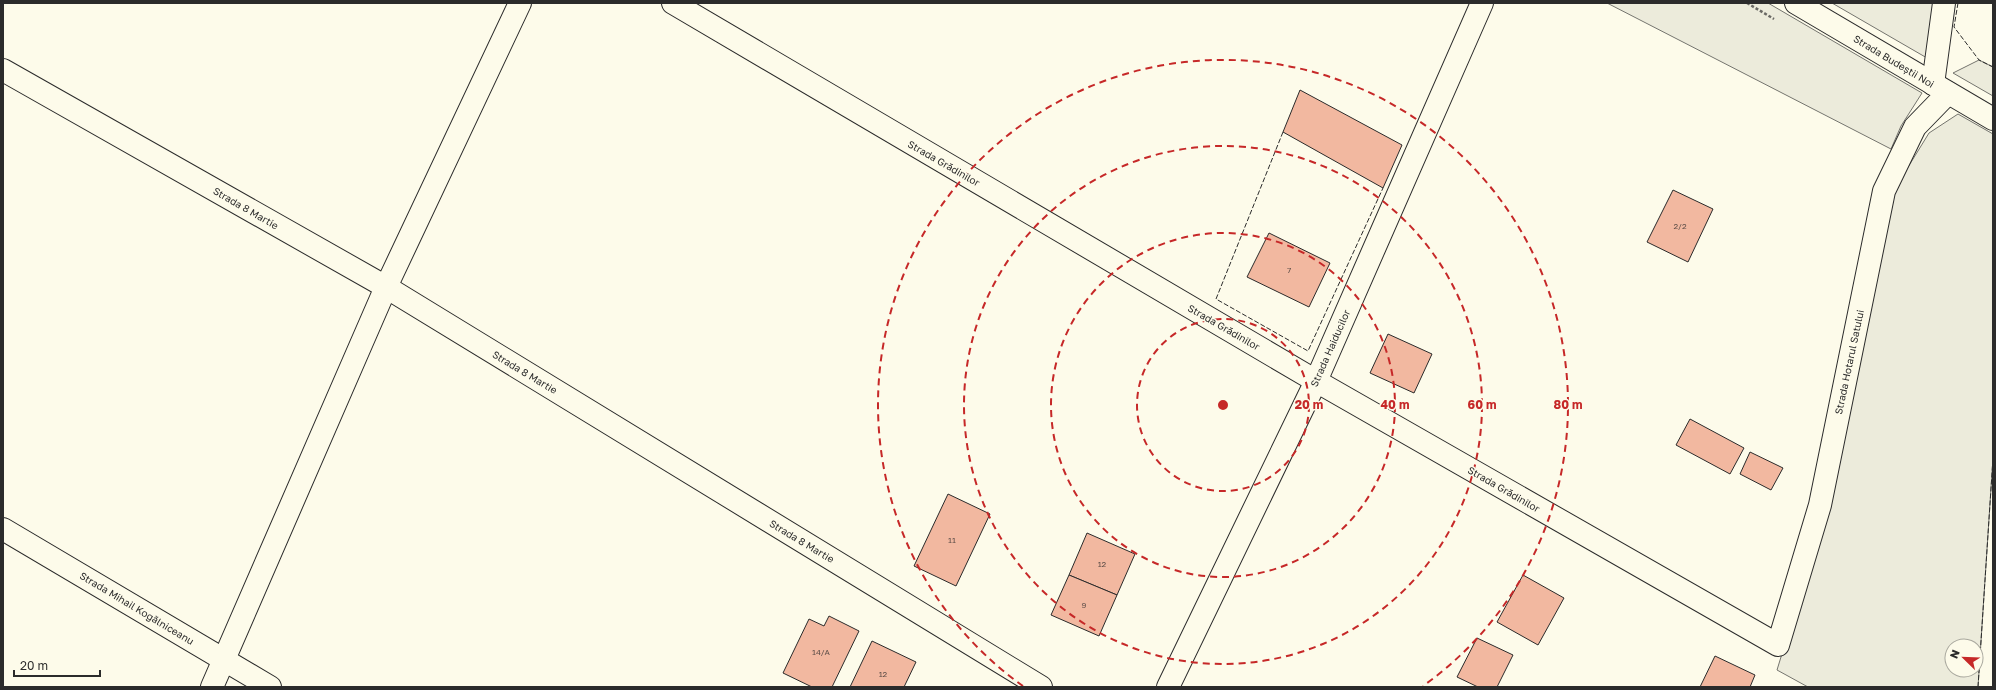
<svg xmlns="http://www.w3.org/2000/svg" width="1996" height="690" font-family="'Golos Text',sans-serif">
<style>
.green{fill:#ecebdb;stroke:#74746e;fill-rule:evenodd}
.building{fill:#f2b8a0;stroke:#2b2b2b}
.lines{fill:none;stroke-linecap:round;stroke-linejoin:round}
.street-casing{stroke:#2b2b2b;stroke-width:24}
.secondary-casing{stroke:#2b2b2b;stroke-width:24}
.path{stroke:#6a6964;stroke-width:2.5;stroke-dasharray:3 2;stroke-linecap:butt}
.street{stroke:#fdfbea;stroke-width:22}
.secondary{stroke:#fdfbea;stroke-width:22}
.fence{stroke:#2b2b2b;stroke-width:1;stroke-dasharray:5 2;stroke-linecap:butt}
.ring{fill:none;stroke:#c62828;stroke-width:2;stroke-dasharray:7 5}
.labels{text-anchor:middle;stroke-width:3;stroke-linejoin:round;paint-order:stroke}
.number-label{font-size:8px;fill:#5d4e48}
.street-label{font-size:10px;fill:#2b2b2b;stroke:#fdfbea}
.centre{fill:#c62828;stroke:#fdfbea;stroke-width:2}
.ring-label{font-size:12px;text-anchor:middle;font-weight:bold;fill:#c62828;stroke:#fdfbea;stroke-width:3;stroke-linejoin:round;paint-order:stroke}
</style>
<rect width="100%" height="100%" fill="#fdfbea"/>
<g class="green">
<polygon points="1607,3 1768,3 1922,93 1901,126 1891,149"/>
<polygon points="1832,3 1934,3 1927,58"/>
<polygon points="1979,60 1993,67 1993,96 1953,73"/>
<path d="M1958 114 1993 134V458L1978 687H1808L1777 670 1827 507 1892 199 1905 172 1929 133ZM1952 646H1976V670H1952Z"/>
</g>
<g class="building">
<polygon points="1300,90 1402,145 1383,188 1283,132"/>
<polygon points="1673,190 1713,209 1688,262 1647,242"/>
<polygon points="1269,233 1330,263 1309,307 1247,277"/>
<polygon points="1388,334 1432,354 1414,393 1370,373"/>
<polygon points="1690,419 1744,448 1730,474 1676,445"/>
<polygon points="1750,452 1783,468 1771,490 1740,474"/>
<polygon points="948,494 990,514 956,586 914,566"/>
<polygon points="1087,533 1135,554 1117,595 1069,575"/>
<polygon points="1069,575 1117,595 1099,636 1051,615"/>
<polygon points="1523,575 1564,598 1538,645 1497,622"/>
<polygon points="829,616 859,631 832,687 812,687 783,673 809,619 824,626"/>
<polygon points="1477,638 1513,655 1497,687 1478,687 1457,677"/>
<polygon points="872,641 916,662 904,687 850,687"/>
<polygon points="1715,656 1755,675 1750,687 1700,687"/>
</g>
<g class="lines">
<defs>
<g id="street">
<polyline points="673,3 1316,381 1778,645 1820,505 1884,191 1915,127 1948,93"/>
<polyline points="3,70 386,287 1041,687"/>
<polyline points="1933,84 1944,3"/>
<polyline points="3,529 270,687"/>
<polyline points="212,687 386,287 520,3"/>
<polyline points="1168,687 1316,381 1482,3"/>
</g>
<polyline id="secondary" points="1796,3 1993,119"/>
</defs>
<use href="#street" class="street-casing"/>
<use href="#secondary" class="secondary-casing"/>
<polyline class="path" points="1747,3 1774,19"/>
<use href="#street" class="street"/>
<use href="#secondary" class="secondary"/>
<g class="fence">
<polyline points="1958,3 1954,27 1979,60 1993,67"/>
<polyline points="1283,132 1216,299 1308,351 1383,188"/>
<polyline points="1978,687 1993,458"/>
</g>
</g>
<g class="ring">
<circle cx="1223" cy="405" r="86"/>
<circle cx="1223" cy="405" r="172"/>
<circle cx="1223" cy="405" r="259"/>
<path d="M1023 686A345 345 0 1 1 1423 686"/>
</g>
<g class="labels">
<g class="number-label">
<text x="1680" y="229">2/2</text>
<text x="1289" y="273">7</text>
<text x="952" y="543">11</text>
<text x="1102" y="567">12</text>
<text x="1084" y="608">9</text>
<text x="821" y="655">14/A</text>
<text x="883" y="677">12</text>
</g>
<g class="street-label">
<text transform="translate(1894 61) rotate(31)" y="4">Strada Budeștii Noi</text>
<text transform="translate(944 163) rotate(30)" y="4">Strada Grădinilor</text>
<text transform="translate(246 208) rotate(30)" y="4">Strada 8 Martie</text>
<text transform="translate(1224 327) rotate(30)" y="4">Strada Grădinilor</text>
<text transform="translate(1330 348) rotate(-66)" y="4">Strada Haiducilor</text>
<text transform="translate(1849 362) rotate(-78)" y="4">Strada Hotarul Satului</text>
<text transform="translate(525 372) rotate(31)" y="4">Strada 8 Martie</text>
<text transform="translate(1504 489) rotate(30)" y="4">Strada Grădinilor</text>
<text transform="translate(802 541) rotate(31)" y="4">Strada 8 Martie</text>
<text transform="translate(137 608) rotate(31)" y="4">Strada Mihail Kogălniceanu</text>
</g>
</g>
<circle cx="1223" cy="405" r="6" class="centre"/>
<g class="ring-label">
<text x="1309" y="409">20 m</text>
<text x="1395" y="409">40 m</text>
<text x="1482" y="409">60 m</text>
<text x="1568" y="409">80 m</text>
</g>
<rect width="1996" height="690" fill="none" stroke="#2b2b2b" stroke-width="8"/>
<g transform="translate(1964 658) rotate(293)"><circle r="19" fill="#fdfbea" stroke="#a9a89e"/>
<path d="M0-3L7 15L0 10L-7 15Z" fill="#c62828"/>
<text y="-6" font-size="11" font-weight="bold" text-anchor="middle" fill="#2b2b2b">N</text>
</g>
<path d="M14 670v6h86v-6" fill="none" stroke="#2b2b2b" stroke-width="2"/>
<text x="20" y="670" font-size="12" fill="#2b2b2b" stroke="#fdfbea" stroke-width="3" paint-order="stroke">20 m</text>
</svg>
